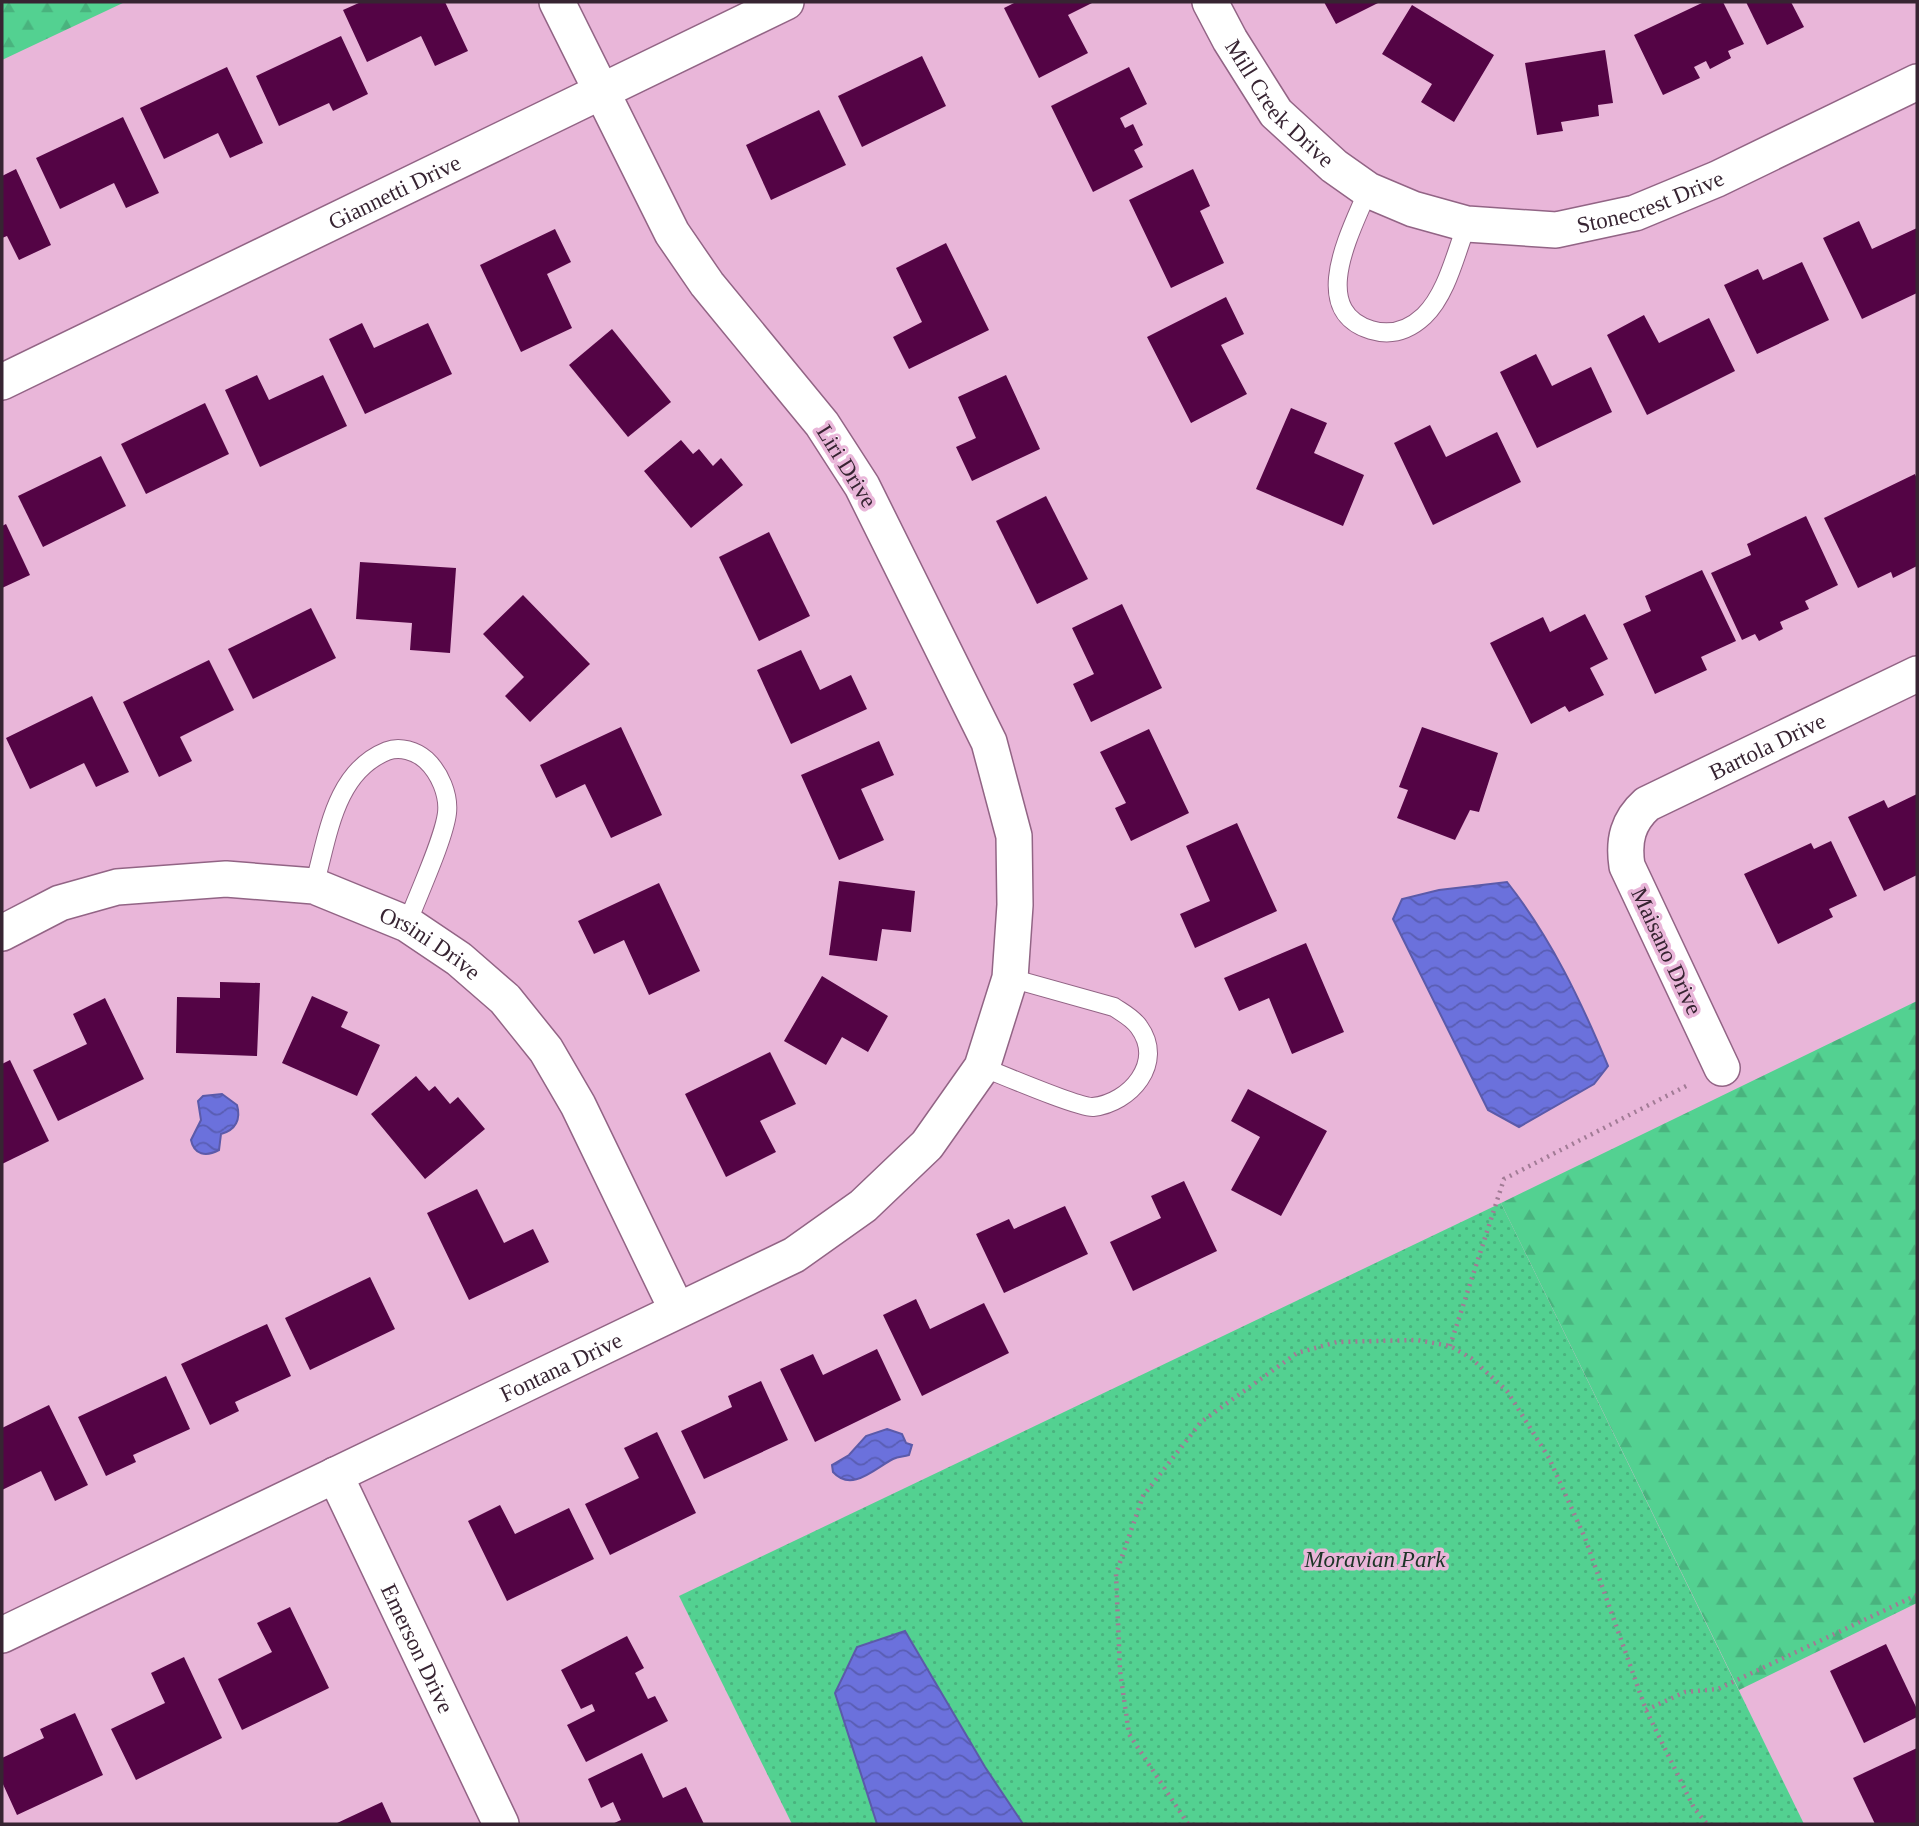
<svg xmlns="http://www.w3.org/2000/svg" width="1919" height="1826" font-family="Georgia,serif">
<style>
.green{fill:url(#green-dots)}
.forest{fill:url(#forest-firs)}
.water{fill:url(#water-waves);stroke:#5b5aa9;stroke-width:2}
.building{fill:#540445}
.lines{fill:none;stroke-linecap:round;stroke-linejoin:round}
.lane-casing{stroke:#926485;stroke-width:20}
.street-casing{stroke:#926485;stroke-width:38}
.path{stroke:#a17b95;stroke-width:4.5;stroke-dasharray:2 5;stroke-linecap:butt}
.lane{stroke:#fff;stroke-width:18}
.street{stroke:#fff;stroke-width:35}
.labels{text-anchor:middle;stroke-width:7;stroke-linejoin:round;paint-order:stroke}
.street-label{font-size:23px;fill:#372432;stroke:#e9b6d9}
.park-label{font-size:23px;font-style:italic;fill:#1d3427;stroke:#e9b6d9}
</style>
<defs>
<pattern id="green-dots" width="8" height="8" patternUnits="userSpaceOnUse" patternTransform="scale(1.75)"><rect width="8" height="8" fill="#53d191"/><path d="M2 2h.1M6 6h.1" fill="none" stroke="#49b37e" stroke-width="1.8" stroke-linecap="round"/></pattern>
<pattern id="forest-firs" width="22" height="20" patternUnits="userSpaceOnUse" patternTransform="scale(1.75)"><rect width="22" height="20" fill="#53d191"/><path d="M5 1l3.5 6h-7zM16 11l3.5 6h-7z" fill="#49b37e"/></pattern>
<pattern id="water-waves" width="16" height="10" patternUnits="userSpaceOnUse" patternTransform="scale(1.75)"><rect width="16" height="10" fill="#6b71dc"/><path d="M0 5q4-4 8 0t8 0" fill="none" stroke="#595db3"/></pattern>
</defs>
<rect width="100%" height="100%" fill="#e9b6d9"/>
<polygon class="green" points="1501,1203 1804,1824 792,1824 679,1596"/>
<g class="forest">
<polygon points="2,2 125,2 2,60"/>
<polygon points="1917,1001 1917,1603 1739,1690 1501,1203"/>
</g>
<g class="water">
<path d="M1507 882C1551 938 1581 1001 1608 1066L1594 1084 1519 1127 1488 1110 1393 919 1402 899 1439 890Z"/>
<path d="M222 1094 237 1105C241 1119 236 1130 221 1134L219 1150C206 1157 194 1155 191 1140L201 1120 198 1101 203 1096Z"/>
<path d="M887 1429 902 1434 906 1443 912 1445 909 1455C903 1457 899 1456 893 1459 875 1468 852 1493 833 1472L832 1465 849 1455 866 1436Z"/>
<polygon points="905,1631 985,1767 1023,1824 877,1824 835,1693 857,1647"/>
</g>
<g class="building">
<polygon points="361,2 445,2 468,51 435,66 421,36 367,62 343,10"/>
<polygon points="1016,2 1094,2 1068,15 1088,53 1039,78 1004,8"/>
<polygon points="1324,2 1380,2 1336,24"/>
<polygon points="1704,2 1723,2 1744,44 1728,51 1731,58 1710,69 1706,61 1694,67 1700,78 1663,95 1634,35"/>
<polygon points="1746,2 1791,2 1804,27 1767,45"/>
<polygon points="1412,5 1494,55 1454,122 1421,102 1432,84 1382,54"/>
<polygon points="341,36 368,94 333,111 329,103 279,126 256,76"/>
<polygon points="1605,50 1613,103 1598,105 1599,116 1561,122 1563,131 1537,135 1525,63"/>
<polygon points="922,56 946,106 862,147 838,96"/>
<polygon points="227,67 263,143 230,158 218,133 164,159 140,108"/>
<polygon points="1129,67 1147,104 1120,118 1125,128 1133,124 1143,145 1134,150 1143,167 1093,192 1051,106"/>
<polygon points="819,110 846,165 771,200 746,145"/>
<polygon points="123,117 159,193 126,208 114,183 60,209 36,158"/>
<polygon points="16,169 51,245 19,260 7,236 2,238 2,176"/>
<polygon points="1193,169 1210,206 1200,211 1224,263 1171,288 1129,200"/>
<polygon points="1859,221 1872,249 1917,228 1917,293 1862,319 1823,238"/>
<polygon points="555,229 571,262 547,274 572,328 521,352 480,265"/>
<polygon points="946,243 989,330 909,369 893,337 922,322 896,268"/>
<polygon points="1802,262 1829,320 1757,354 1724,285 1758,269 1763,280"/>
<polygon points="1226,297 1244,334 1221,345 1247,394 1191,423 1147,337"/>
<polygon points="1644,315 1659,343 1709,318 1735,371 1647,415 1607,335"/>
<polygon points="362,323 374,348 428,323 452,374 365,414 329,339"/>
<polygon points="612,329 671,402 628,437 569,365"/>
<polygon points="1536,354 1552,386 1591,367 1612,412 1537,448 1500,372"/>
<polygon points="257,375 269,400 323,375 347,426 260,467 225,390"/>
<polygon points="1006,375 1040,449 972,481 956,447 976,438 958,397"/>
<polygon points="205,403 229,454 146,494 121,444"/>
<polygon points="1291,408 1327,423 1314,453 1364,475 1343,526 1256,489"/>
<polygon points="1430,425 1446,457 1497,432 1521,482 1433,525 1394,443"/>
<polygon points="681,440 693,454 699,449 713,466 721,458 743,485 691,528 644,471"/>
<polygon points="101,456 126,506 43,547 18,496"/>
<polygon points="1915,474 1917,479 1917,566 1893,578 1891,572 1858,588 1824,518"/>
<polygon points="1046,496 1088,579 1037,604 996,521"/>
<polygon points="1806,516 1838,585 1805,601 1809,609 1780,622 1783,629 1759,641 1755,634 1742,640 1711,573 1751,555 1747,544"/>
<polygon points="6,524 30,575 2,588 2,526"/>
<polygon points="769,532 810,616 759,641 719,557"/>
<polygon points="360,562 456,568 450,653 410,650 412,623 356,619"/>
<polygon points="1702,570 1736,641 1701,657 1707,670 1655,694 1623,624 1651,611 1645,596"/>
<polygon points="523,595 590,664 530,722 505,696 524,677 483,634"/>
<polygon points="1122,604 1162,688 1091,722 1073,684 1094,674 1072,628"/>
<polygon points="311,608 336,658 253,699 228,649"/>
<polygon points="1585,614 1608,659 1590,668 1604,695 1569,712 1565,706 1531,724 1490,643 1543,617 1550,632"/>
<polygon points="801,650 820,690 851,675 867,709 791,744 757,670"/>
<polygon points="209,660 234,710 180,737 192,761 159,777 123,702"/>
<polygon points="92,696 129,772 96,787 84,763 30,789 6,738"/>
<polygon points="621,727 662,815 611,838 585,784 556,798 540,765"/>
<polygon points="1422,727 1498,753 1479,812 1470,810 1455,840 1397,818 1408,790 1399,787"/>
<polygon points="1149,729 1189,813 1131,841 1115,808 1126,803 1100,752"/>
<polygon points="879,741 894,775 861,789 884,840 839,860 801,775"/>
<polygon points="1917,794 1917,875 1884,891 1848,817 1884,800 1888,808"/>
<polygon points="1237,823 1277,911 1195,948 1180,914 1210,901 1186,846"/>
<polygon points="1831,841 1857,896 1829,909 1833,917 1778,944 1744,874 1811,843 1814,849"/>
<polygon points="839,881 915,891 911,932 882,929 877,961 829,955"/>
<polygon points="659,883 700,971 649,995 624,940 594,954 578,921"/>
<polygon points="1306,943 1344,1032 1292,1054 1269,998 1239,1011 1224,978"/>
<polygon points="822,976 888,1016 868,1052 842,1037 826,1065 784,1041"/>
<polygon points="220,982 260,983 257,1056 176,1053 177,997 220,998"/>
<polygon points="312,996 348,1012 341,1027 380,1045 357,1096 282,1063"/>
<polygon points="105,998 144,1079 58,1121 33,1070 87,1044 73,1014"/>
<polygon points="770,1052 796,1104 760,1121 776,1152 726,1177 685,1094"/>
<polygon points="10,1060 49,1141 2,1164 2,1064"/>
<polygon points="416,1076 429,1091 435,1086 450,1104 458,1097 485,1129 425,1179 371,1114"/>
<polygon points="1248,1089 1327,1131 1281,1216 1231,1190 1260,1137 1231,1121"/>
<polygon points="1184,1181 1217,1251 1133,1291 1110,1242 1161,1218 1151,1196"/>
<polygon points="477,1189 504,1243 533,1229 549,1262 469,1300 427,1213"/>
<polygon points="1065,1206 1088,1254 1004,1293 976,1234 1009,1219 1014,1229"/>
<polygon points="370,1277 395,1329 310,1370 285,1318"/>
<polygon points="916,1299 930,1329 984,1303 1009,1353 922,1396 883,1315"/>
<polygon points="267,1324 291,1376 235,1402 239,1411 210,1425 181,1364"/>
<polygon points="877,1349 901,1400 815,1442 780,1369 813,1354 823,1375"/>
<polygon points="166,1376 190,1429 133,1455 136,1462 106,1476 78,1417"/>
<polygon points="761,1381 788,1440 704,1479 681,1431 732,1407 728,1396"/>
<polygon points="49,1405 88,1485 55,1501 41,1471 2,1490 2,1428"/>
<polygon points="657,1432 696,1513 610,1555 585,1504 639,1478 624,1448"/>
<polygon points="500,1505 515,1534 569,1508 594,1559 507,1601 468,1521"/>
<polygon points="290,1607 329,1688 242,1730 218,1679 272,1652 257,1623"/>
<polygon points="627,1636 644,1668 635,1673 648,1699 655,1696 668,1721 586,1762 567,1725 595,1711 592,1704 581,1709 561,1670"/>
<polygon points="1886,1644 1917,1709 1917,1717 1864,1743 1830,1671"/>
<polygon points="184,1657 222,1738 136,1780 111,1729 165,1703 151,1673"/>
<polygon points="75,1713 103,1775 17,1815 2,1782 2,1758 44,1738 40,1729"/>
<polygon points="1917,1748 1917,1824 1875,1824 1853,1778"/>
<polygon points="642,1753 663,1798 686,1787 704,1824 612,1824 621,1820 613,1802 601,1808 588,1779"/>
<polygon points="382,1802 392,1824 335,1824"/>
</g>
<g class="lines">
<defs>
<g id="lane">
<path d="M1368 190C1352 230 1307 310 1371 330 1391 336 1409 330 1424 316 1447 294 1456 252 1467 224"/>
<path d="M314 886C328 837 334 772 387 751 400 746 416 751 426 760 440 773 449 795 447 813 444 839 417 897 407 924"/>
<path d="M982 1067C1000 1074 1079 1108 1093 1107 1130 1103 1165 1063 1139 1027 1133 1018 1123 1013 1114 1007L1010 978"/>
</g>
<g id="street">
<path id="s1" d="M1210 2 1230 40 1276 113 1334 166 1368 190 1413 209 1467 224 1556 230 1635 213 1717 179 1917 82"/>
<path id="s2" d="M2 382 786 2"/>
<path id="s3" d="M2 933 60 903 117 887 226 879 314 886 407 924 459 959 505 999 546 1050 578 1105 677 1310"/>
<path id="s4" d="M1722 1068 1627 866C1623 840 1628 821 1647 804L1917 674"/>
<path id="s5" d="M335 1475 501 1824"/>
<path id="s6" d="M2 1635 794 1255 863 1206 927 1145 982 1067 1010 978 1015 905 1014 836 989 742 862 486 822 424 707 284 672 233 557 2"/>
</g>
</defs>
<use href="#lane" class="lane-casing"/>
<use href="#street" class="street-casing"/>
<g class="path">
<polyline points="1450,1346 1504,1179 1690,1084"/>
<polyline points="1646,1710 1685,1692 1718,1689 1917,1595"/>
<polyline points="1188,1824 1129,1734 1120,1671 1116,1574 1143,1496 1201,1422 1297,1353 1337,1342 1417,1340 1450,1346 1471,1358 1507,1391 1549,1458 1585,1538 1646,1710 1694,1808 1707,1824"/>
</g>
<use href="#lane" class="lane"/>
<use href="#street" class="street"/>
</g>
<g class="labels">
<g class="street-label">
<text dy="8" stroke="none"><textPath href="#s1" startOffset="124">Mill Creek Drive</textPath></text>
<text dy="8" stroke="none"><textPath href="#s2" startOffset="436">Giannetti Drive</textPath></text>
<text dy="8" stroke="none"><textPath href="#s1" startOffset="542">Stonecrest Drive</textPath></text>
<text transform="translate(847 466) rotate(58)" y="8">Liri Drive</text>
<text dy="8" stroke="none"><textPath href="#s4" startOffset="425">Bartola Drive</textPath></text>
<text dy="8" stroke="none"><textPath href="#s3" startOffset="452">Orsini Drive</textPath></text>
<text transform="translate(1667 951) rotate(65)" y="8">Maisano Drive</text>
<text dy="8" stroke="none"><textPath href="#s6" startOffset="620">Fontana Drive</textPath></text>
<text dy="8" stroke="none"><textPath href="#s5" startOffset="192">Emerson Drive</textPath></text>
</g>
<g class="park-label">
<text x="1375" y="1567">Moravian Park</text>
</g>
</g>
<rect width="1919" height="1826" fill="none" stroke="#372432" stroke-width="7"/>
</svg>
